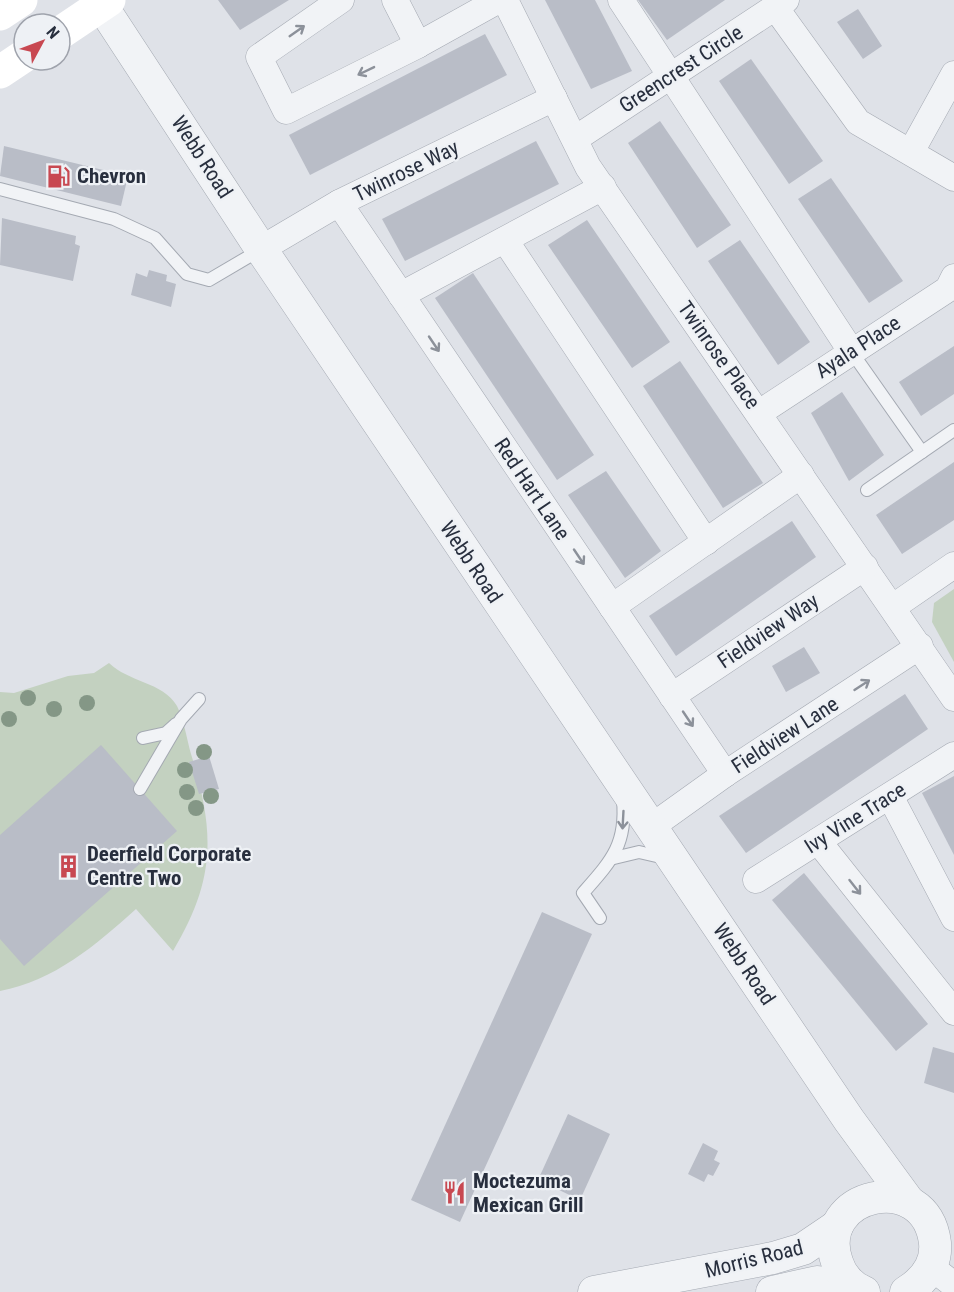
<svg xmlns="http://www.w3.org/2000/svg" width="954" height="1292" font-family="'Roboto Condensed',sans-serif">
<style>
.green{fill:#c3d1c0}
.building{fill:#b9bdc7}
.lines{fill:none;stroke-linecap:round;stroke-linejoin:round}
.service-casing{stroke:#a4a9b2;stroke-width:14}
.minor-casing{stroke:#a4a9b2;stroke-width:27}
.tertiary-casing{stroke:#a4a9b2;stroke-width:33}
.service{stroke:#f1f3f6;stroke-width:12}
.minor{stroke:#f1f3f6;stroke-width:26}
.tertiary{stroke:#f1f3f6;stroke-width:32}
.secondary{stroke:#fff;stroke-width:33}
.tree{fill:#849786}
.oneway{stroke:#8c919a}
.labels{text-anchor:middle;stroke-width:4.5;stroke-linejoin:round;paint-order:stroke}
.street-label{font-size:21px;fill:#282f3e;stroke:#eef1f5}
.poi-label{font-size:21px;font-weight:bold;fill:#282f3e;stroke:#eef1f5;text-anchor:start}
</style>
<rect width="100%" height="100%" fill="#dfe2e8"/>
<g class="green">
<polygon points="954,589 954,662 932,622 934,603"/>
<path d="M109 663C128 682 163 682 177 706 184 720 187 740 191 754 215 832 216 879 173 951L136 909C96 945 54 981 0 991V692L14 693 68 676 94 673Z"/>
</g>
<g class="building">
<polygon points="218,0 289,0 240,30"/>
<polygon points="545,0 595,0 632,71 591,89"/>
<polygon points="638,0 725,0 667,40"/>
<polygon points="858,9 882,46 863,59 837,22"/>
<polygon points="485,34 507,75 310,175 289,135"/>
<polygon points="751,59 823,161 789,184 719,81"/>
<polygon points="660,121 731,225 697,248 628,143"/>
<polygon points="536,141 559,184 405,261 382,219"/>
<polygon points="4,146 128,176 121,206 0,176"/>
<polygon points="831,178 903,281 869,303 798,199"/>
<polygon points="2,218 76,236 75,244 80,246 73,281 0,265"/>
<polygon points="587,220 670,342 632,368 548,245"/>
<polygon points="740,240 810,342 778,365 708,261"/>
<polygon points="149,270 167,275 166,281 176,284 171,307 131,295 136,273 147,277"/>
<polygon points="473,273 594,455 557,480 435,298"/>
<polygon points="954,346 954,394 921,416 899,382"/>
<polygon points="680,361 763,483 723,508 643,386"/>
<polygon points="842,392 884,455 849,481 811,413"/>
<polygon points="954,462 954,520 902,554 876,515"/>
<polygon points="606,471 661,551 625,578 568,495"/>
<polygon points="792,521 816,557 676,656 649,616"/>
<polygon points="804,647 820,673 786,692 772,666"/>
<polygon points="905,694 928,729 746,853 719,816"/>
<polygon points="101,745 177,831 24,966 0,939 0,835"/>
<polygon points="209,756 219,789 199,794 189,762"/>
<polygon points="954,776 954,855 922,793"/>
<polygon points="804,873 928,1024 896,1051 772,900"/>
<polygon points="542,912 592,934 460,1222 411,1200"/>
<polygon points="933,1047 954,1053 954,1093 924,1083"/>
<polygon points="568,1114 610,1134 580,1200 538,1180"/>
<polygon points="703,1143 718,1151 714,1160 720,1163 713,1176 708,1174 704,1182 688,1174"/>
</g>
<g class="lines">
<defs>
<g id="service">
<polyline points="0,189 114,219 155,238 187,274 209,280 260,250"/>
<polyline points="851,351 922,452"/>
<polyline points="867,490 954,430"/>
<polyline points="143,738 166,733 176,724"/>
<polyline points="140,789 181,719 199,699"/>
<polyline points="614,858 639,852 665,858"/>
<path d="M600 918 583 893C611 861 627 845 623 800"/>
</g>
<g id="minor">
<polyline points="341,0 259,57 286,111 418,45 499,0"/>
<polyline points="395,0 418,45"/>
<polyline points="505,0 588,167 954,698"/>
<polyline points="621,0 851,351"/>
<polyline points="775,7 858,122 954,178"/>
<polyline points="575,139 786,0"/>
<polyline points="911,152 954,74"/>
<polyline points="339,203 725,774"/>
<polyline points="505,240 706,542"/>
<polyline points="261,249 339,203 554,98"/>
<polyline points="401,295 603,187"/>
<polyline points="759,413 948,289 954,277"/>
<polyline points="612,607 801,475"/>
<polyline points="893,607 954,565"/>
<polyline points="672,696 865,567"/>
<polyline points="890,796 954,918"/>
<polyline points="651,827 725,774 920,646"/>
<polyline points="818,841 954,1012"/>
<polyline points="756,880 954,755"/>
<polyline points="931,1267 954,1285"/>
</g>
<g id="tertiary">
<polyline points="98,0 261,249 849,1120 909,1202"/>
<polyline points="594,1292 773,1258 803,1249 837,1226"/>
<polyline points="772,1292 817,1282 859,1290"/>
<path d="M864 1292C851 1287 841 1275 837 1262 813 1193 926 1167 935 1243 937 1265 924 1281 906 1292"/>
</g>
</defs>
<use href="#service" class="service-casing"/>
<use href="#minor" class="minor-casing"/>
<use href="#tertiary" class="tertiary-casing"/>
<use href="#service" class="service"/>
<use href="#minor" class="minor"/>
<use href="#tertiary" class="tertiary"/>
<g class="secondary">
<polyline points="0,14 21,0"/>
<polyline points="60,33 109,0"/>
<polyline points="0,72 24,56"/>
</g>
</g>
<g class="tree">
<circle cx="28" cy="698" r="8"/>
<circle cx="87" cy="703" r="8"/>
<circle cx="54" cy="709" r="8"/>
<circle cx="9" cy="719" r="8"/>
<circle cx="204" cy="752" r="8"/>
<circle cx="185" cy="770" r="8"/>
<circle cx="187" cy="792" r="8"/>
<circle cx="211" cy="796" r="8"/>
<circle cx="196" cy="808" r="8"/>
</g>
<defs><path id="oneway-shaft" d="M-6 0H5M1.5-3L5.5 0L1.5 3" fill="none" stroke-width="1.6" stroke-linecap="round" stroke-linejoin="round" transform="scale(1.5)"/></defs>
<g class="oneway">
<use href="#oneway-shaft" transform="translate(297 31) rotate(-35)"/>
<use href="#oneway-shaft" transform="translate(366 71) rotate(154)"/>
<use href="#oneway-shaft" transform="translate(434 344) rotate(56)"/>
<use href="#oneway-shaft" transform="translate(579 557) rotate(56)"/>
<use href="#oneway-shaft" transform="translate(862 685) rotate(-33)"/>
<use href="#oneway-shaft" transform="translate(688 719) rotate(56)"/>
<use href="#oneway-shaft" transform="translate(623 820) rotate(93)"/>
<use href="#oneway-shaft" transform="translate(855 887) rotate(52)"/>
</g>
<defs>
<symbol id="fuel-bare" viewBox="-9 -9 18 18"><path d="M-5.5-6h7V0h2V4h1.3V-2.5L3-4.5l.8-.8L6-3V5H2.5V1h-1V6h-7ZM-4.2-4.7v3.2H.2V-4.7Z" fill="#c84851" stroke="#eef1f5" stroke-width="2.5" paint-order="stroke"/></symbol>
<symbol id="building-bare" viewBox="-9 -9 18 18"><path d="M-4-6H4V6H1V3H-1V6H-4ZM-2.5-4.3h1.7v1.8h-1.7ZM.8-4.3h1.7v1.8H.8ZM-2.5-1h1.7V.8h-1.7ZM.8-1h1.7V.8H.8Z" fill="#c84851" stroke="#eef1f5" stroke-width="2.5" paint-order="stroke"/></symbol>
<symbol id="restaurant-bare" viewBox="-9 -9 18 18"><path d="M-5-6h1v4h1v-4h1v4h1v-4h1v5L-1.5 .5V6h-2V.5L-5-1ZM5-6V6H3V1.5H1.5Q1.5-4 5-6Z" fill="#c84851" stroke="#eef1f5" stroke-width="2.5" paint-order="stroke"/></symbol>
</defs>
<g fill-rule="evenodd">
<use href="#fuel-bare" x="42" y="160" width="33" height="33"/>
<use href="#building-bare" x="52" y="850" width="33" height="33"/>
<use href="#restaurant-bare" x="438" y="1176" width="33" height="33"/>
</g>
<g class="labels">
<g class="street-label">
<text transform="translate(681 69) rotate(-33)" y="7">Greencrest Circle</text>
<text transform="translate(202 157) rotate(57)" y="7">Webb Road</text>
<text transform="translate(406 171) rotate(-26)" y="7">Twinrose Way</text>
<text transform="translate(858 347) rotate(-33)" y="7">Ayala Place</text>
<text transform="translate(719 355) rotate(55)" y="7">Twinrose Place</text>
<text transform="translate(532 489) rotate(56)" y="7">Red Hart Lane</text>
<text transform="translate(471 562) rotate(56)" y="7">Webb Road</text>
<text transform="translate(768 631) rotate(-34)" y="7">Fieldview Way</text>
<text transform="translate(785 735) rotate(-33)" y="7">Fieldview Lane</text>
<text transform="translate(855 818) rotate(-32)" y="7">Ivy Vine Trace</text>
<text transform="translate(744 964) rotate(56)" y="7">Webb Road</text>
<text transform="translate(754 1259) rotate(-14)" y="7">Morris Road</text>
</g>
<g class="poi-label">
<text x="77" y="183">Chevron</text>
<text x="87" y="861">Deerfield Corporate<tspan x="87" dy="24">Centre Two</tspan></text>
<text x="473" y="1188">Moctezuma<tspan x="473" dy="24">Mexican Grill</tspan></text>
</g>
</g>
<g transform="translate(42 42) rotate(49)"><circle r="28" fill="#eef1f5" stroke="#9fa3ac" stroke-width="1.5"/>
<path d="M0-4.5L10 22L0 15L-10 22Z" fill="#c84851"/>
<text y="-9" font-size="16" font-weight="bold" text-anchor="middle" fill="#282f3e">N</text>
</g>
</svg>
